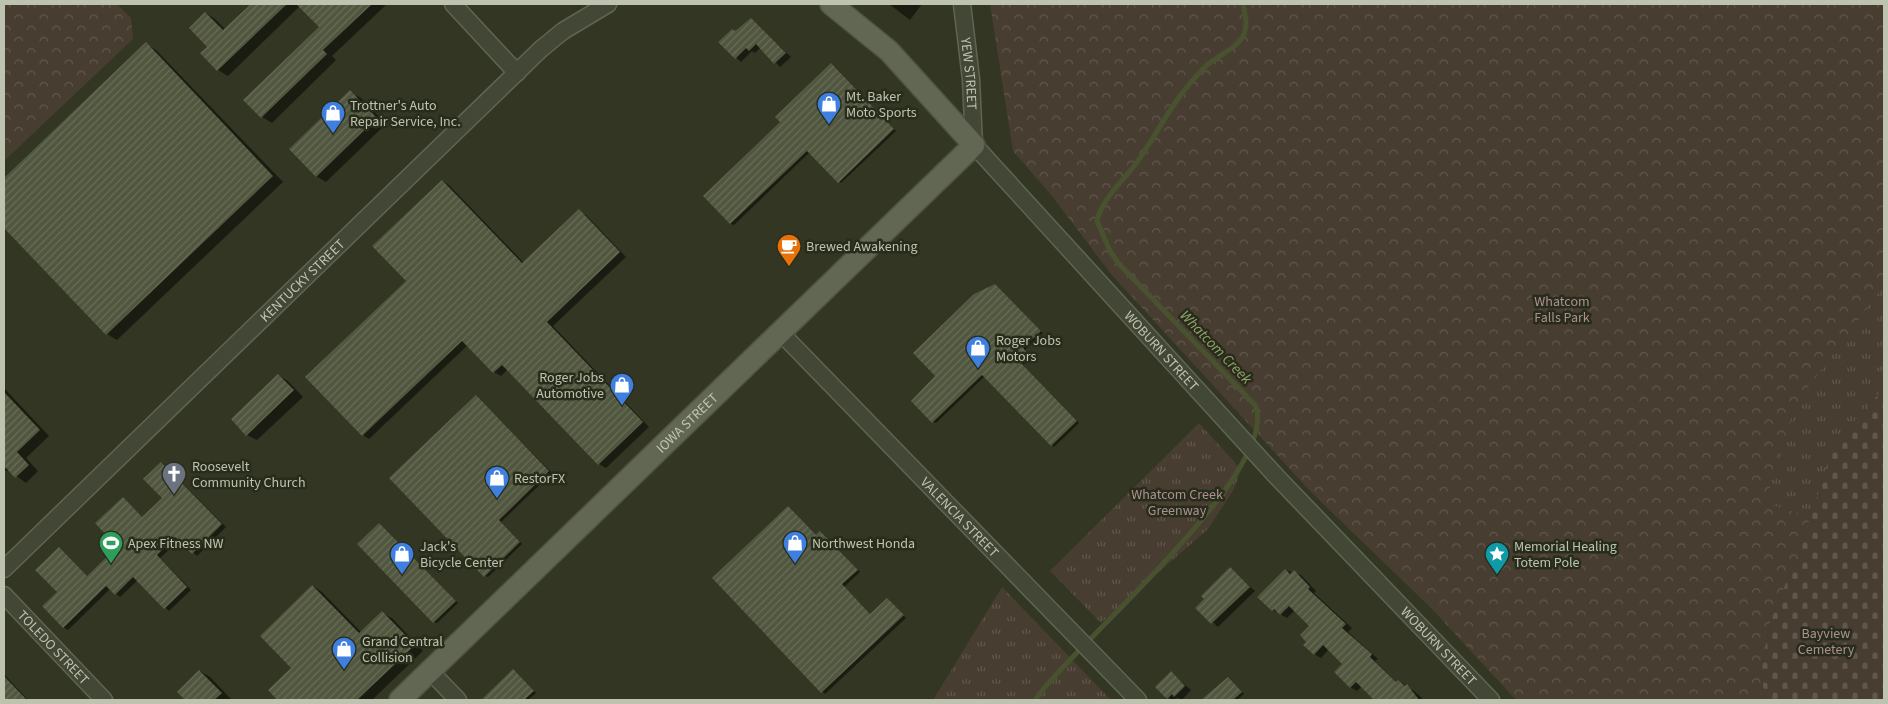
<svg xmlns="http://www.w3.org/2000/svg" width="1888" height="704" font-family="'Source Sans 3',sans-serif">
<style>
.forest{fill:url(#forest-crowns)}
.cemetery{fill:url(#cemetery-stones)}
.park{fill:url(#park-tufts)}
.shadow{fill:#0007}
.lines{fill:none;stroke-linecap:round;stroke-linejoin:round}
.stream{stroke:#49522f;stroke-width:5}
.building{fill:url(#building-hatch)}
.minor-casing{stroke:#606553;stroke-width:19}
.major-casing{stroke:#4e5342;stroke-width:24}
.minor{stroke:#434736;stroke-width:16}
.major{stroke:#626754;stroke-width:21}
.labels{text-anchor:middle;stroke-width:5;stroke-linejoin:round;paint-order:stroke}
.street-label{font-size:14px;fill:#bec3b0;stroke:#272c1b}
.poi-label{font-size:14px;fill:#bec3b0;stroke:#272c1b;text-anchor:start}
.park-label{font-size:14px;fill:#ad8f92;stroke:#272c1b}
.water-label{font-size:15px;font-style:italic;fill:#93a06c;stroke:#272c1b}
</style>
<defs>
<pattern id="forest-crowns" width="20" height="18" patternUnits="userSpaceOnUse" patternTransform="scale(1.25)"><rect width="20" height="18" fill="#483d31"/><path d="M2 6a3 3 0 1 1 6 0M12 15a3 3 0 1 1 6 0" fill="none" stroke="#61574c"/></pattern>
<pattern id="cemetery-stones" width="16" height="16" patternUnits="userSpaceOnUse" patternTransform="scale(1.25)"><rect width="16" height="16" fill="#483d31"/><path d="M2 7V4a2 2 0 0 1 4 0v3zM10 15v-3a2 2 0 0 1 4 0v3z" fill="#61574c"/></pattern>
<pattern id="park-tufts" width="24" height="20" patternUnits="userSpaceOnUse" patternTransform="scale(1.25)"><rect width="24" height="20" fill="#483d31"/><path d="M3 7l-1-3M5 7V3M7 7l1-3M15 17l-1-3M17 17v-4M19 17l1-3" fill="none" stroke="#61574c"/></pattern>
<pattern id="building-hatch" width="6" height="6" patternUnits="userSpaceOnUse" patternTransform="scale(1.25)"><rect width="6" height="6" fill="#51563f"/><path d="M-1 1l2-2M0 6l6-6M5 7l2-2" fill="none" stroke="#686d58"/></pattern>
</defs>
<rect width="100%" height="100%" fill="#323622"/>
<g class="forest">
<polygon points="4,4 117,4 131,18 133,39 4,161"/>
<polygon points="990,4 1884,4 1884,388 1868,403 1828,461 1804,538 1770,623 1761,670 1765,700 1516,700 1433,610 1310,491 1111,274 1052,196 1013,151"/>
</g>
<polygon class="cemetery" points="1884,388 1884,700 1765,700 1761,670 1770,623 1804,538 1828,461 1848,428"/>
<g class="park">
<polygon points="1884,285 1884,388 1848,428 1828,461 1811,517 1765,503 1796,404"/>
<polygon points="1199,423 1241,469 1234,489 1208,529 1101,623 1050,571"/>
<polygon points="1002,587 1111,700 933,700"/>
</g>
<g class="shadow">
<polygon points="252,4 387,4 332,56 336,60 272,123 262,117 320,27 300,6 228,76 218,70 202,53 209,47 206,13 215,19 226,30"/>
<polygon points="889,4 922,4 910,20"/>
<polygon points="751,20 791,57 780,67 761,47 755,53 752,51 741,62 720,42"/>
<polygon points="146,44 156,50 283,182 117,340 107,334 4,226 4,180"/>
<polygon points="834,66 896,131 841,183 810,152 734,225 731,224 704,196 782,122"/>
<polygon points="350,92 361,98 386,124 326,182 316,176"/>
<polygon points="443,181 449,185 524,263 579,211 586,215 626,257 553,326 649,427 606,468 599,464 508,369 501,376 494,372 468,345 369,439 363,435 407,281"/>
<polygon points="998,288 1043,333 1025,350 1032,357 1023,365 1079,423 1054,447 985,376 936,423 933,422 937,376"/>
<polygon points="278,375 288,381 303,397 257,440 247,435"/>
<polygon points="4,388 49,436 26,458 38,471 26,483 11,472 4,470"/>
<polygon points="476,396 552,473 501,522 522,544 488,577 485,576"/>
<polygon points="162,463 226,527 197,556 180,540 160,558 191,590 169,611 138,580 120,597 110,589 68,630 63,627 58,592 59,549 88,577 119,547 123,498 143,518 163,498"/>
<polygon points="379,524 458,603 437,623 434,622"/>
<polygon points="821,532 860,572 844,587 871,615 887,599 906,618 825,694 714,578 817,536"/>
<polygon points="1230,569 1255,591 1218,627 1197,608"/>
<polygon points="1285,570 1301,575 1316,591 1314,593 1352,628 1348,632 1378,659 1375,661 1397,683 1399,681 1413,690 1422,698 1420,700 1376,700 1362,686 1357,691 1350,687 1344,664 1329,649 1321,658 1314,654 1308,642 1311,626 1295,610 1287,618 1273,610 1259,597"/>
<polygon points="313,586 322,592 362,633 382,613 392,618 423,651 372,700 279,700 269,690 292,668"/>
<polygon points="200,671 210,677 231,699 187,700 178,692"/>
<polygon points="513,671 536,693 528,700 483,700"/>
<polygon points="1171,673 1191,690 1182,700 1178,698 1171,700 1157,687"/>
<polygon points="4,674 28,700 4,700"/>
<polygon points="1228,678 1244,694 1237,700 1208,700 1206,698"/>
</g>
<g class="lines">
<path class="stream" d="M1035 700C1073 645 1284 469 1255 405L1119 264 1110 251 1097 221C1102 197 1127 178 1140 158 1162 125 1175 97 1204 68 1215 56 1238 49 1244 34 1248 24 1245 13 1243 4"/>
</g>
<g class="building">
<polygon points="251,4 287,4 217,71 200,53 207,47 189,28 205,12 223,30"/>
<polygon points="296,4 372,4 323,50 327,54 261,118 243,100 319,27"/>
<polygon points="751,18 786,53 774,64 756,44 749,51 746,48 735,59 718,42 732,29 735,31"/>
<polygon points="146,42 273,176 106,335 4,228 4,178"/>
<polygon points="831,63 894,129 838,183 807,151 730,224 703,196 780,122 775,117"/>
<polygon points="350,90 377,118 316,177 289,149"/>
<polygon points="442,180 522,263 579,209 620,252 547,322 643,422 598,465 502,365 493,373 462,341 362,436 305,377 406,281 372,246"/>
<polygon points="995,284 1041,331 1023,348 1030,355 1021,363 1077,421 1051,446 982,375 932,423 911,401 935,376 913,353 974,294"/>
<polygon points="278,374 294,390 246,436 231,419"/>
<polygon points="4,392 40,430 17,452 29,465 15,478 4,466"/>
<polygon points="476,395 549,471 499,520 520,542 484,577 389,478"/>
<polygon points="161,462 222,524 192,554 175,537 157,555 187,587 164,609 133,577 115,595 106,586 63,628 42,606 57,592 35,570 59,547 87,576 117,547 95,523 123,497 142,517 162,498 143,479"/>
<polygon points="788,506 816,535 820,531 858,570 842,584 870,614 887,598 904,615 821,693 712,578"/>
<polygon points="379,523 456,601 433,623 357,544"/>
<polygon points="1230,567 1250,587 1211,624 1195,608 1204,599 1201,596"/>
<polygon points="1285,569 1290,574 1294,570 1310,587 1308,589 1346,624 1342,628 1372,654 1370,657 1396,682 1398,680 1405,686 1407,684 1419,700 1374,700 1356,682 1350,688 1334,672 1342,664 1323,645 1314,655 1303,645 1306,642 1300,635 1309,626 1289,606 1280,615 1274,609 1272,611 1257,597"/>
<polygon points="312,585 359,633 382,611 415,645 357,700 277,700 268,690 291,668 260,636"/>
<polygon points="513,669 534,691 524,700 481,700"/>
<polygon points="199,670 222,693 214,700 185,700 177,692"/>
<polygon points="1171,671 1185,686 1174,697 1172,694 1167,699 1155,687"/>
<polygon points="4,676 27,700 4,700"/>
<polygon points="1228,677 1242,692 1233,700 1201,700"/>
</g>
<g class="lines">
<defs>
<g id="minor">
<polyline points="453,4 517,73"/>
<path id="s1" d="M962 4 971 79 974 145 1277 477 1491 700"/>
<path id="s2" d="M780 332 1138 700"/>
<path id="s3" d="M4 569 541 49 563 31 608 4"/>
<path id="s4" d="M4 595 104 700"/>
<polyline points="430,671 458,700"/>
</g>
<g id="major">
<path id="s5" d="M400 700 974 145 889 51 831 4"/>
</g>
</defs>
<use href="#minor" class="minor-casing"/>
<use href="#major" class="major-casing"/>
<use href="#minor" class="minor"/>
<use href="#major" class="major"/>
</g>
<defs>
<symbol id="shop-pin" viewBox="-11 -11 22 30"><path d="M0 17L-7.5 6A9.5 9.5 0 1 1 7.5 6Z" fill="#3f7fe0" stroke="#272c1b"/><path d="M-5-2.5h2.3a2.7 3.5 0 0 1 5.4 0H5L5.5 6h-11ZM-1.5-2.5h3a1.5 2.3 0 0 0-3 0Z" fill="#fff"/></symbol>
<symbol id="cafe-pin" viewBox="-11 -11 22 30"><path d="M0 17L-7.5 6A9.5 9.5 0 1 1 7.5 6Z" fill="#e8710a" stroke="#272c1b"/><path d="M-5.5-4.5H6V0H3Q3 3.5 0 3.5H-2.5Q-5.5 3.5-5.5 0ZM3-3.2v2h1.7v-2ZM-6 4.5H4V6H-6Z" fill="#fff"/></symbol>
<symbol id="church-pin" viewBox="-11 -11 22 30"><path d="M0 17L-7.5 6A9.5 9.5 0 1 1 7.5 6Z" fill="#6b7280" stroke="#272c1b"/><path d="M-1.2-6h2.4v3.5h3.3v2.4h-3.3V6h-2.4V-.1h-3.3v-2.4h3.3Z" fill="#fff"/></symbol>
<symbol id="stadium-pin" viewBox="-11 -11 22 30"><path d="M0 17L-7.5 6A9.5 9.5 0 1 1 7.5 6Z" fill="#2e9e5b" stroke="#272c1b"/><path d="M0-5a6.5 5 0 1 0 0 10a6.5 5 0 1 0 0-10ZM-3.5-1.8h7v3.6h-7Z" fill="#fff"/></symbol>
<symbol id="sight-pin" viewBox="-11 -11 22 30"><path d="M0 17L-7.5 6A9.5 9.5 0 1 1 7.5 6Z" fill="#0f9aa8" stroke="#272c1b"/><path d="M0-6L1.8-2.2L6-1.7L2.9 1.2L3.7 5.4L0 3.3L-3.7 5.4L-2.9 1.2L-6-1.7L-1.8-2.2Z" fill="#fff"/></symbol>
</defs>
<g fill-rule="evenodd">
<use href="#shop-pin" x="815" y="90" width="28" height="38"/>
<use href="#shop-pin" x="319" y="99" width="28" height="38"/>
<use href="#cafe-pin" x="775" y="232" width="28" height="38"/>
<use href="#shop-pin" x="964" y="334" width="28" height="38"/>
<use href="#shop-pin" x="608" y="371" width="28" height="38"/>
<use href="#church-pin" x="160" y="460" width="28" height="38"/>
<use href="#shop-pin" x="483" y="464" width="28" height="38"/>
<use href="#stadium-pin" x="97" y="529" width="28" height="38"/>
<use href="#shop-pin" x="781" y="529" width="28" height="38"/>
<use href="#shop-pin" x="388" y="540" width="28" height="38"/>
<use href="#sight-pin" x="1483" y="540" width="28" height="38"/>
<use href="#shop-pin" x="330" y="635" width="28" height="38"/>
</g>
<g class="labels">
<g class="street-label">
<text dy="5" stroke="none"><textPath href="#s1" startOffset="70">YEW STREET</textPath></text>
<text dy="5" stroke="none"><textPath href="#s3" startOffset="415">KENTUCKY STREET</textPath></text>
<text dy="5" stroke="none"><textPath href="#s1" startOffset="420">WOBURN STREET</textPath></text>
<text dy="5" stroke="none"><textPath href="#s5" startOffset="399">IOWA STREET</textPath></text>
<text dy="5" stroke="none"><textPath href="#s2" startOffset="258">VALENCIA STREET</textPath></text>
<text dy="5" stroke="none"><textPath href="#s1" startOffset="825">WOBURN STREET</textPath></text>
<text dy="5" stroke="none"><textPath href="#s4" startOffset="72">TOLEDO STREET</textPath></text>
</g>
<g class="poi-label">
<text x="846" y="101">Mt. Baker<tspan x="846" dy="16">Moto Sports</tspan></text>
<text x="350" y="110">Trottner's Auto<tspan x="350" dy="16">Repair Service, Inc.</tspan></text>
<text x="806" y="251">Brewed Awakening</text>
<text x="996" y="345">Roger Jobs<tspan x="996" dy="16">Motors</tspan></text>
<text x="604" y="382" text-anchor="end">Roger Jobs<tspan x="604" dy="16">Automotive</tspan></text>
<text x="192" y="471">Roosevelt<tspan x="192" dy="16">Community Church</tspan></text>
<text x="514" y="483">RestorFX</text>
<text x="128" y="548">Apex Fitness NW</text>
<text x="812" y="548">Northwest Honda</text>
<text x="420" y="551">Jack's<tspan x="420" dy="16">Bicycle Center</tspan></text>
<text x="1514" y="551">Memorial Healing<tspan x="1514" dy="16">Totem Pole</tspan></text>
<text x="362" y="646">Grand Central<tspan x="362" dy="16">Collision</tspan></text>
</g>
<g class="park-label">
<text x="1562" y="306">Whatcom<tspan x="1562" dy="16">Falls Park</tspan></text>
<text x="1177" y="499">Whatcom Creek<tspan x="1177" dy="16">Greenway</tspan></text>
<text x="1826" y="638">Bayview<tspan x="1826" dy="16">Cemetery</tspan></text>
</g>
<g class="water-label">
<text transform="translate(1216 347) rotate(46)" y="5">Whatcom Creek</text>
</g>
</g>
<rect width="1888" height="704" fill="none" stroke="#bec3b0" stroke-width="10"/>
</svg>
